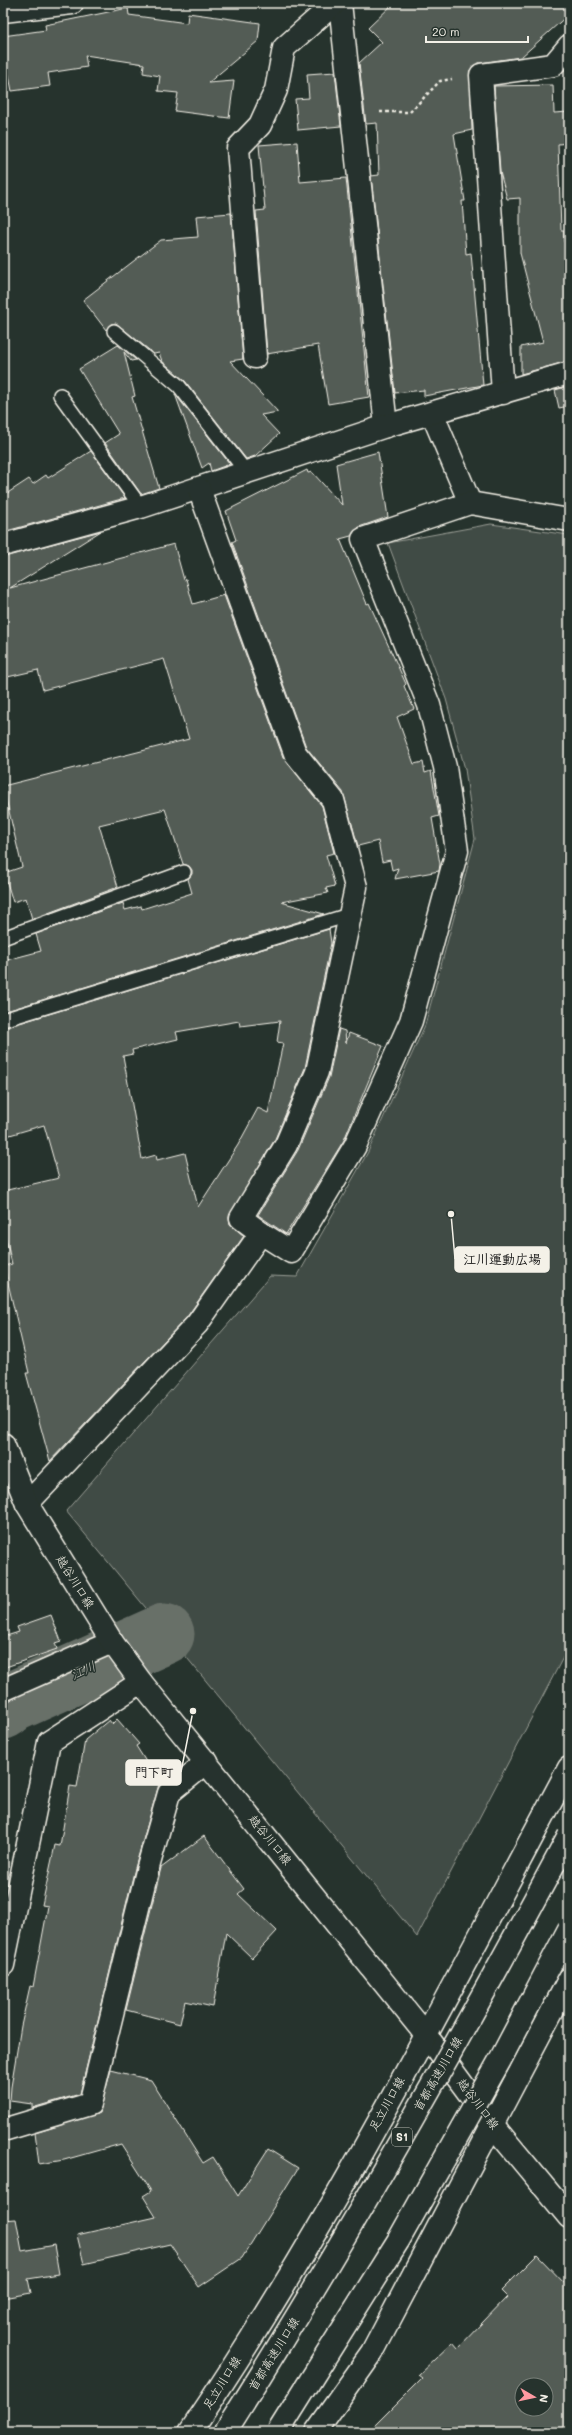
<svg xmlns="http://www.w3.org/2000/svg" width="572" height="2435" font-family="Mali,'Klee One',sans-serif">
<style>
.green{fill:#414b45;stroke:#9a9e96}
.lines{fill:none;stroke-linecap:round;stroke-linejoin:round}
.river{stroke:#676f68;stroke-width:61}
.building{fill:#525c55;stroke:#f4f1e8;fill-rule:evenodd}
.service-casing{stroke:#f4f1e8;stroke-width:16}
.minor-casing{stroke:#f4f1e8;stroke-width:25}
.secondary-casing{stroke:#f4f1e8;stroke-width:25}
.path{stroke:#f4f1e8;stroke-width:2.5;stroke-dasharray:3 3;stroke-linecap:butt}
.service{stroke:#26332d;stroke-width:13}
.minor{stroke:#26332d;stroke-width:22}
.secondary{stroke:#26332d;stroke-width:22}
.motorway-bridge-casing{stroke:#f4f1e8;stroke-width:25;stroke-linecap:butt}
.motorway-bridge{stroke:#26332d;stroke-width:22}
.labels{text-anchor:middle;stroke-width:3;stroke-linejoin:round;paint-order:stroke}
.shield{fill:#26332d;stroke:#b6b8b0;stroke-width:1}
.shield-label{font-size:11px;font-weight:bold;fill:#f4f1e8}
.street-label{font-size:12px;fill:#f4f1e8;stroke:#26332d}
.water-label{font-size:13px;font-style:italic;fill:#bcbdb5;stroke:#26332d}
.leader{fill:none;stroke:#f4f1e8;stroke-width:1.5}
.callout-dot{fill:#f4f1e8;stroke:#26332d;stroke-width:1.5}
.callout{fill:#f4f1e8;stroke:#f4f1e8;stroke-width:1.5}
.callout-label{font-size:13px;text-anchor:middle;font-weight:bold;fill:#111}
</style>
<rect width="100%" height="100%" fill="#26332d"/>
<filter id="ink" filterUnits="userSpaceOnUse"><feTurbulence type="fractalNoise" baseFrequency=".025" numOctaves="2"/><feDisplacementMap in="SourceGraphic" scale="8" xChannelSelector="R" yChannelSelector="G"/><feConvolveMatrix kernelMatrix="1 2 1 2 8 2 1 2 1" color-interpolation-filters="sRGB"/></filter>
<g filter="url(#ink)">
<polygon class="green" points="491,524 569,535 569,1646 417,1937 66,1511 270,1276 297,1277 368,1152 425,1025 475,839 465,769 446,699 388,543"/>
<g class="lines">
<polyline class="river" points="3,1709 12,1702 164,1634"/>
</g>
<g class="building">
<polygon points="394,3 569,3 569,14 521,57 479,63 470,70 472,130 454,134 465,201 462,201 466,254 471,253 483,385 424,396 424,390 395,393 371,176 379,175 377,123 366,124 359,63 382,42 368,28"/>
<polygon points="128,8 129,15 187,23 188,13 260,23 258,41 208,83 234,81 229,118 175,111 178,93 158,91 160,76 143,73 144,64 85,55 87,67 48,73 50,86 12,91 8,71 3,72 3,36 46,30 45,25"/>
<polygon points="335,72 341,126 298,130 295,99 309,98 307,74"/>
<polygon points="553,85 554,113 569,112 569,143 558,144 561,230 564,230 564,242 569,242 569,361 521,374 521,347 543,342 520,253 520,198 507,199 500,172 494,86"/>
<polygon points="297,142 300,182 346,178 369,397 328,404 318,345 267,354 256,211 265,210 259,145"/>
<polygon points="231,213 243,359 230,361 278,412 261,415 279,434 255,456 246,459 185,381 162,361 159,353 154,354 116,323 111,324 106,330 83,300 161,240 198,237 196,216"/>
<polygon points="118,345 136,360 131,361 124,352 135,396 132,397 159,488 141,494 105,443 119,434 79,369"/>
<polygon points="569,386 569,406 559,408 555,390"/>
<polygon points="175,394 230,464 211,471 209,463 202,468"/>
<polygon points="91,451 125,498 3,532 3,496 29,479 33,484 46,475 48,478"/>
<polygon points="378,452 388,517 359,527 351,536 340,539 367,604 369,603 406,684 404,686 414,709 397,717 414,764 423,762 425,773 431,771 439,816 432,818 440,864 439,871 395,879 398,868 392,870 390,860 382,862 378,841 358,846 343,792 306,747 232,542 236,540 226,511 307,470 308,473 312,472 342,505 336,464"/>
<polygon points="101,531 10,588 174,544 184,580 186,579 193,604 224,595 283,757 322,806 334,853 326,855 335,886 326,888 328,893 281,902 324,914 3,1012 3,961 41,951 36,934 123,903 125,910 141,906 142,909 192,893 188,879 192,874 192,870 189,866 183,864 165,809 99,825 118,887 32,919 26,898 13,902 4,873 22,867 3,786 189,739 164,659 43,690 38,670 3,678 3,557"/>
<path d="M329 929 331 943 305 1068 275 1139 229 1217 230 1224 244 1236 187 1317 50 1461 26 1373H29L4 1266 12 1264 3 1226V1191L59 1178 44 1125 3 1137V1028ZM239 1021 240 1026 280 1021 277 1042 283 1043 268 1113 258 1108 238 1145 198 1207 185 1153 157 1160 156 1155 142 1159 123 1056 133 1054 132 1050 178 1039 176 1032Z"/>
<polygon points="339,1029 345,1031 346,1043 349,1033 383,1046 344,1140 286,1234 258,1215 298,1150 329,1077"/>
<polygon points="51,1615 61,1641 55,1643 57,1649 3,1668 3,1637 19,1632 17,1627"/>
<polygon points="117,1719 139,1744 136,1746 159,1782 158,1788 135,1868 80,2094 32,2108 32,2104 10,2101 11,2087 21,2026 30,1986 33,1987 48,1906 42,1905 55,1845 60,1846 70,1786 77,1787 85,1740 109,1720 112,1724"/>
<polygon points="204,1836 244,1889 238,1894 277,1931 252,1958 226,1933 213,2007 185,2001 180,2024 126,2010 161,1868"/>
<polygon points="111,2070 151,2080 203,2163 213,2157 238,2196 268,2149 298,2168 242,2258 199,2287 170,2244 84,2264 77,2235 156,2217 143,2196 151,2191 121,2144 64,2160 39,2164 35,2133 99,2113"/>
<polygon points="16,2219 22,2251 54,2245 59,2274 28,2279 31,2293 3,2298 3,2220"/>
<path d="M537 2255 569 2288V2432H368L422 2378 418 2375 453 2342 458 2348 507 2297 501 2291ZM522 2385H546V2409H522Z"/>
</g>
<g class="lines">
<defs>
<g id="service">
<polyline points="114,331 179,386 247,473"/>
<polyline points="60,395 141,507"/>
<polyline points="3,938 184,872"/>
<polyline points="3,1020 352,914"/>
</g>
<g id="minor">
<polyline points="340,3 386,426"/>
<polyline points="3,11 72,3"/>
<polyline points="255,357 238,148 260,125 276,90 284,48 335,3"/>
<polyline points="503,393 481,75 553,65 569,46"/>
<polyline points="432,413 470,503"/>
<polyline points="3,545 141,507 386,426 569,373"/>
<polyline points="261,1233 291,1252 355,1146 411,1021 457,851 445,767 429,705 363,539 470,503 569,520"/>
<polyline points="27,1504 197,1324 261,1233 241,1218 286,1145 317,1072 356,887 333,800 295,753 199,489"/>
<polyline points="3,1690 112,1642"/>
<polyline points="3,1965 49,1742 141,1682"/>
<polyline points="3,2130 90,2104 147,1871 169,1793 207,1762"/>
</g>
<g id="secondary">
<polyline points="3,1444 27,1504 112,1642 141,1682 426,2035 491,2123 569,2217"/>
<path d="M190 2432C333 2221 449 1992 569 1768"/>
<polyline points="316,2432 372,2353 569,1979"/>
</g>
</defs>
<use href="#service" class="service-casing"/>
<use href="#minor" class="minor-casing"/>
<use href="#secondary" class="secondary-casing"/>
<polyline class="path" points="380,112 410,112 440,81 452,79"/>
<use href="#service" class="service"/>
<use href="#minor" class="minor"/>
<use href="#secondary" class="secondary"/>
<defs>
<g id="motorway-bridge">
<path d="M225 2432C348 2238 461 2038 569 1836"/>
<polyline points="278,2432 398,2241 500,2060 569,1929"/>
</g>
</defs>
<use href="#motorway-bridge" class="motorway-bridge-casing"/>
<use href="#motorway-bridge" class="motorway-bridge"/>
</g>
</g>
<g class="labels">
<rect class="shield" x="392" y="2128" width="20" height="18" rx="3"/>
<g class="shield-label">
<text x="402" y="2141">S1</text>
</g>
<g class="street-label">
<text transform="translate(75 1582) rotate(58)" y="4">越谷川口線</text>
<text transform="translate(270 1840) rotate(51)" y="4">越谷川口線</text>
<text transform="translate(438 2074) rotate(-60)" y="4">首都高速川口線</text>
<text transform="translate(387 2104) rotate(-61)" y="4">足立川口線</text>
<text transform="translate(478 2104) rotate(53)" y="4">越谷川口線</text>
<text transform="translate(274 2354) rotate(-58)" y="4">首都高速川口線</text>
<text transform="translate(222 2383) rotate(-58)" y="4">足立川口線</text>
</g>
<g class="water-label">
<text transform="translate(83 1670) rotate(-24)" y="5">江川</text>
</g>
</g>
<path class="leader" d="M451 1214L455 1259M193 1711L181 1772"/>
<g class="callout-dot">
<circle cx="451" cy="1214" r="4"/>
<circle cx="193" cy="1711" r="4"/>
</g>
<g class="callout">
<rect x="455" y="1247" width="94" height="25" rx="4"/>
<rect x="126" y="1760" width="55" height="25" rx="4"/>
</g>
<g class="callout-label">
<text x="502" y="1264">江川運動広場</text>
<text x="154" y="1777">門下町</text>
</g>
<rect width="572" height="2435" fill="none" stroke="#26332d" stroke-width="16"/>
<rect x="8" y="8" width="556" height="2419" fill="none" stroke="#f4f1e8" stroke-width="1.5" filter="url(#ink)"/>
<g transform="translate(534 2397) rotate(99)"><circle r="19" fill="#26332d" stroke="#787f78"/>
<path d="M0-3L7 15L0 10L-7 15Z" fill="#ff9aa2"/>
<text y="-6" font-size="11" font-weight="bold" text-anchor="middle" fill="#f4f1e8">N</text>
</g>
<path d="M426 36v6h102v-6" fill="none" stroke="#f4f1e8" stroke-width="2"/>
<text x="432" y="36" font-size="12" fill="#f4f1e8" stroke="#26332d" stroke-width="3" paint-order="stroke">20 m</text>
</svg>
